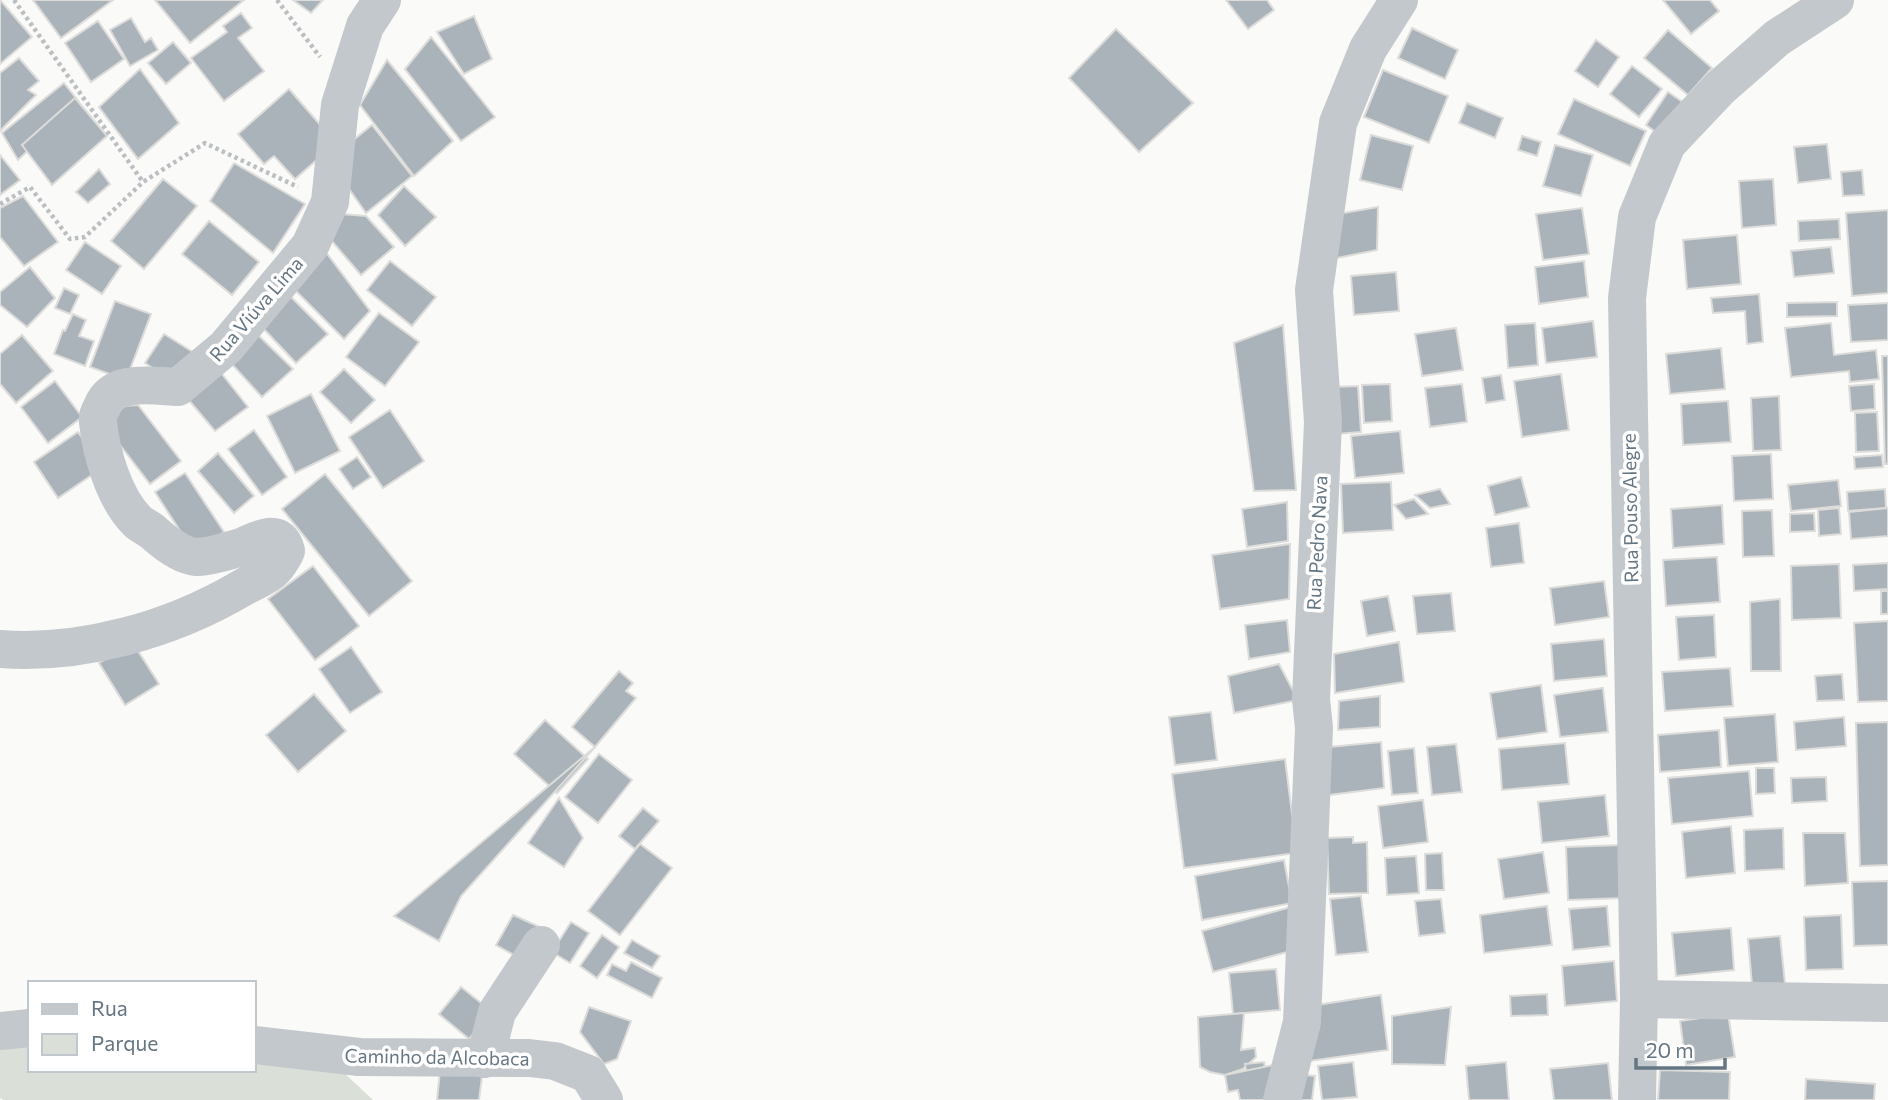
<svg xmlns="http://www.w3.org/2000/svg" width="1888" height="1100" font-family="Commissioner,sans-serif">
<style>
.green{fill:#dadfd7}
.building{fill:#aab3b9;stroke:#dcdcda;stroke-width:2}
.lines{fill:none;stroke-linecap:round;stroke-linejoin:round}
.path{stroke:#bbbfc2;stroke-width:4.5;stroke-dasharray:3.5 3.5;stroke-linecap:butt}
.minor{stroke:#c3c8cc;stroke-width:38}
.labels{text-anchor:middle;stroke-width:7;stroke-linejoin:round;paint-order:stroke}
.street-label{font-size:19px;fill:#657683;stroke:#fff}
</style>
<rect width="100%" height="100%" fill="#fafaf8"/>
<polygon class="green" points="0,1039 30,1039 30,1070 254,1070 254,1057 341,1070 373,1100 3,1100 1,1098 0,1099"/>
<g class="building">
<polygon points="0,0 32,37 0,64"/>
<polygon points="33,0 113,0 61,38"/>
<polygon points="155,0 244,0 190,43"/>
<polygon points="293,0 323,0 311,13"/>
<polygon points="1226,0 1267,0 1274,10 1248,29"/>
<polygon points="1663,0 1710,0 1719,11 1691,34"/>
<polygon points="241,13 252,28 238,38 264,71 224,101 191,58 227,32 223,26"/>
<polygon points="474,16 492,59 464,74 437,32"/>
<polygon points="131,18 145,42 151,38 158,50 130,66 110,30"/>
<polygon points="98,21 124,59 91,82 65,43"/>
<polygon points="1412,28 1458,50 1445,79 1398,58"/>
<polygon points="1116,29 1193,103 1139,152 1069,78"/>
<polygon points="1668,30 1712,68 1688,95 1644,58"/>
<polygon points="431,37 495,117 461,141 405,69"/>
<polygon points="1596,40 1619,57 1598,87 1575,71"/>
<polygon points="173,42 191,63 166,84 148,63"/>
<polygon points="19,58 39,81 28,90 36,95 0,131 0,73"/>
<polygon points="387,60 453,141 414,176 360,105"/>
<polygon points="1632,66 1662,89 1639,117 1610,94"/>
<polygon points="140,69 179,123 138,159 99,107"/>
<polygon points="1383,70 1448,96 1429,143 1364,117"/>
<polygon points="64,83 79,102 18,160 2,133"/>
<polygon points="289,89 336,143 295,179 274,156 264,164 238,134"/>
<polygon points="1668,92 1687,105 1664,138 1646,125"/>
<polygon points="75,98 107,136 52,185 22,145"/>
<polygon points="1574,99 1646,131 1630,166 1558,134"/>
<polygon points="1467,103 1503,118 1495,138 1459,123"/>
<polygon points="372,125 412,176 366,213 335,169 346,146"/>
<polygon points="1371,135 1413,146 1402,190 1360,180"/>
<polygon points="1522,136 1541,142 1537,156 1518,150"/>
<polygon points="1827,144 1831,179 1798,183 1794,147"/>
<polygon points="1555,145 1593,155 1581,196 1543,186"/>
<polygon points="0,155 20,180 0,195"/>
<polygon points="234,163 305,204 273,253 210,201"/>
<polygon points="99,169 110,184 88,203 76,192"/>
<polygon points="1862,170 1864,195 1843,196 1841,172"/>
<polygon points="163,179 197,206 144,269 111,241"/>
<polygon points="1773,179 1776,225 1742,228 1739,181"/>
<polygon points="404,186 436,217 405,246 378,215"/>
<polygon points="23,196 58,242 24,266 0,237 0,208"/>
<polygon points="1378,207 1377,250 1332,259 1332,215"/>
<polygon points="1582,208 1589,254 1543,260 1536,214"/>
<polygon points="1888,210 1888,293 1852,296 1846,213"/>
<polygon points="341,214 366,216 394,247 361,275 331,240"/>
<polygon points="1839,219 1840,239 1799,241 1798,221"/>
<polygon points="209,221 259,262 232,295 182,254"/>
<polygon points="1737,235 1741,284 1687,289 1683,240"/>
<polygon points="85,242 121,266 102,294 66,270"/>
<polygon points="322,247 370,311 344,339 293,288"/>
<polygon points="1831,247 1834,273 1794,277 1791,251"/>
<polygon points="390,261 436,297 412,326 367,290"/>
<polygon points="1584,261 1588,297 1539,304 1535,267"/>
<polygon points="30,267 55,298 27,327 0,305 0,292"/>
<polygon points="1396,272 1399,311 1354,315 1351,276"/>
<polygon points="64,288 79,295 70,314 55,308"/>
<polygon points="1759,294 1763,342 1747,344 1745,311 1713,313 1711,298"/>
<polygon points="291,297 328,334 296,363 261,326"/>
<polygon points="115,301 151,314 126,380 90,367"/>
<polygon points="1837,302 1837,316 1787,317 1787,303"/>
<polygon points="1888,303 1888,340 1851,342 1848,305"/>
<polygon points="379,313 419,342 385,386 346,357"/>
<polygon points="73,314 86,320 79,336 94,341 85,366 54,354 63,330 65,331"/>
<polygon points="1593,321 1597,357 1546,363 1542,328"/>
<polygon points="1535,323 1538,365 1508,368 1505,325"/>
<polygon points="1831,323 1834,355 1876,350 1879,379 1850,382 1849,371 1791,377 1785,328"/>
<polygon points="1283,325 1296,490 1254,491 1234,343"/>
<polygon points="1456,328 1463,370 1422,376 1415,334"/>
<polygon points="255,332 293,369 262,397 230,362"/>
<polygon points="164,334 196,354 178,384 145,363"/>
<polygon points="22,335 53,371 16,403 0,384 0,354"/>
<polygon points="1721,348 1725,389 1670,394 1666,354"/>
<polygon points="1882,356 1888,356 1888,464 1885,464"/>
<polygon points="218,369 248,407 215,431 187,398"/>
<polygon points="344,369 375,400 351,423 320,392"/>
<polygon points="1561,374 1569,430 1522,437 1514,381"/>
<polygon points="1501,375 1505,400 1486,403 1482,378"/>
<polygon points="55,381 82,417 48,443 21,407"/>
<polygon points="1390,384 1392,421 1364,423 1362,385"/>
<polygon points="1462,384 1467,422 1430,427 1425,388"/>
<polygon points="1874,384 1875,409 1851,411 1849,386"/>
<polygon points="1358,386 1361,432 1336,434 1333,387"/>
<polygon points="311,394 340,451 295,473 267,416"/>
<polygon points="1779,396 1781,450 1753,451 1751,398"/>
<polygon points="1728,401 1731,442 1683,445 1681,404"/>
<polygon points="138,405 181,461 150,484 107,428 123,406"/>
<polygon points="390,410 424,461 383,488 349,437"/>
<polygon points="1877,412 1879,451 1856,452 1855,413"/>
<polygon points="254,430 287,477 262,495 228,449"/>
<polygon points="1400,431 1404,473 1355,478 1351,436"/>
<polygon points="78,432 102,468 58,498 34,462"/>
<polygon points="218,453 254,496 234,513 198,471"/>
<polygon points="1771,454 1773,499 1734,501 1732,456"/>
<polygon points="1882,455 1883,467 1855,469 1854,457"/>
<polygon points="357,457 371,477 353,489 339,469"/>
<polygon points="185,473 224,532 193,551 155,492"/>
<polygon points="325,474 412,581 369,616 282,509"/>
<polygon points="1521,477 1529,507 1495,515 1488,486"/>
<polygon points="1838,480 1841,506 1791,511 1788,485"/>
<polygon points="1391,482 1393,530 1343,533 1341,484"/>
<polygon points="1440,489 1450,504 1430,508 1415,495"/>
<polygon points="1885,489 1886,508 1848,511 1847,492"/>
<polygon points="1414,499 1428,514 1406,519 1394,505"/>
<polygon points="1287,502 1288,541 1247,547 1242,509"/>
<polygon points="1722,505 1724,544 1673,548 1671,509"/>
<polygon points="1839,508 1841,534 1819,536 1818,510"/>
<polygon points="1888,508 1888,536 1851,539 1849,512"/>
<polygon points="1772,510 1774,556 1743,557 1742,511"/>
<polygon points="1814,513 1815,531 1790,532 1790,514"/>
<polygon points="1519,523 1524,563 1491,567 1486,528"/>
<polygon points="1290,544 1289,599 1220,609 1212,555"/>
<polygon points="1717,557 1720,602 1666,606 1663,560"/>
<polygon points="1888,563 1888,589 1854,591 1853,565"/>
<polygon points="1839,564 1841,618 1792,620 1791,566"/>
<polygon points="313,566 359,626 315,660 268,599"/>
<polygon points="1604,581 1609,617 1555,625 1550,588"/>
<rect x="1881" y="591" width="7" height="23"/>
<polygon points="1451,593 1455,631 1417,634 1413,596"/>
<polygon points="1388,596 1395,631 1367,636 1361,601"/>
<polygon points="1780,599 1781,671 1751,671 1750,602"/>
<polygon points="1714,615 1716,657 1679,660 1676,617"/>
<polygon points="1287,620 1290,652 1249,659 1245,625"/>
<polygon points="1888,621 1888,701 1858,702 1854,623"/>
<polygon points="1604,639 1607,676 1554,681 1551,644"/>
<polygon points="1399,642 1404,682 1335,693 1334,654"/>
<polygon points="133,643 159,684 125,705 99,663"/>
<polygon points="351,647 382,692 350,713 319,669"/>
<polygon points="1279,664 1298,700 1234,713 1228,676"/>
<polygon points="1730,668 1733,706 1665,711 1662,672"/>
<polygon points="619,671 633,683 626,691 636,698 595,747 572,727"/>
<polygon points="1842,674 1844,700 1817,701 1815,676"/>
<polygon points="1541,685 1547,732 1497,739 1490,693"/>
<polygon points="1603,688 1608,732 1560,737 1554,695"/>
<polygon points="314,694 346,731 298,772 266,735"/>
<polygon points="1380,696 1380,727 1338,730 1339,701"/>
<polygon points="1211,712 1217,760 1175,765 1169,717"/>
<polygon points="1775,714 1778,762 1728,766 1724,718"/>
<polygon points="1844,717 1846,746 1796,750 1794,722"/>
<polygon points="545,720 588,759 557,793 514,754"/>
<polygon points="1888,722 1888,865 1860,866 1856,723"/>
<polygon points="1719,730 1721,767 1660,772 1658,735"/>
<polygon points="1381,742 1384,788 1329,795 1329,747"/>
<polygon points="1565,743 1569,784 1502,790 1499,749"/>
<polygon points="1456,744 1462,792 1432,795 1427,747"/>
<polygon points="595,747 461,896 439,941 394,916"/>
<polygon points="1414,748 1418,793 1392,795 1388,751"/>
<polygon points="599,754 632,780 598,823 565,797"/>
<polygon points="1285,759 1297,853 1184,868 1172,774"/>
<polygon points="1756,768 1774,768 1775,793 1756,794"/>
<polygon points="1749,771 1753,816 1672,824 1668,778"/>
<polygon points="1826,777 1827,801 1792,803 1791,778"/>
<polygon points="1605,795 1609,836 1542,843 1538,802"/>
<polygon points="559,798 583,838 564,867 528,843"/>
<polygon points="1423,800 1428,842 1383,848 1378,806"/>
<polygon points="643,808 659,821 635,849 619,836"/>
<polygon points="1731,826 1735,873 1686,878 1682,832"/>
<polygon points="1783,828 1784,869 1745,871 1744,830"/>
<polygon points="1803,833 1845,833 1848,883 1805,886"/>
<polygon points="1353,837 1353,843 1367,842 1368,893 1329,894 1327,838"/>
<polygon points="640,844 672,868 620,935 588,911"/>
<polygon points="1621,845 1623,898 1568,900 1566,847"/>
<polygon points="1543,852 1549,893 1504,899 1498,859"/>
<polygon points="1442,853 1444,890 1426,890 1425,854"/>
<polygon points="1416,856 1419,893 1387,895 1385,858"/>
<polygon points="1284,860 1292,903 1202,920 1195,876"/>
<polygon points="1888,881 1888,945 1854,946 1852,882"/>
<polygon points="1361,896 1368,952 1336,955 1330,899"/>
<polygon points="1441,899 1445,933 1419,936 1415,901"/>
<polygon points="1547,906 1552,945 1484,953 1480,915"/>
<polygon points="1607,906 1610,946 1573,950 1569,909"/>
<polygon points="1291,907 1291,951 1213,972 1202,931"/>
<polygon points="513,915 542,928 523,960 496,945"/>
<polygon points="1841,915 1843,969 1806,970 1804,917"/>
<polygon points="571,922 589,933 570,963 552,952"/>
<polygon points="1731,928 1734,970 1676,976 1672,933"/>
<polygon points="602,935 619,947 597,978 580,966"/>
<polygon points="1780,936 1786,993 1753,996 1748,939"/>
<polygon points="632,940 660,956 652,968 624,953"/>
<polygon points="1614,961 1617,1001 1565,1006 1562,966"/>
<polygon points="631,962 662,978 652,998 607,975 612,964 626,971"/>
<polygon points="1276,969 1280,1010 1233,1014 1229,973"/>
<polygon points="461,987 491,1011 469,1039 439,1014"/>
<polygon points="1547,994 1548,1015 1511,1016 1510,996"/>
<polygon points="1381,995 1388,1050 1302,1062 1317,1005"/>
<polygon points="589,1007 631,1021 617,1059 604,1064 580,1032"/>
<polygon points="1451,1007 1445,1065 1392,1064 1392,1016"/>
<polygon points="1244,1013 1241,1050 1255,1048 1256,1057 1243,1069 1225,1075 1210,1072 1200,1067 1198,1017"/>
<polygon points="1728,1014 1735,1057 1686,1065 1680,1021"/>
<polygon points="1264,1062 1267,1080 1248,1083 1245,1064"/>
<polygon points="1353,1062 1357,1097 1322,1100 1318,1066"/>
<polygon points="1506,1062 1509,1100 1469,1100 1466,1066"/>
<polygon points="1608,1063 1612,1100 1554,1100 1550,1069"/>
<polygon points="1273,1065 1266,1100 1240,1100 1238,1090 1228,1092 1225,1075"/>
<polygon points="1660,1070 1730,1072 1729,1100 1658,1100"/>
<polygon points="440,1071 482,1076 479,1100 437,1100"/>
<polygon points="1295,1074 1315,1076 1312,1100 1292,1100"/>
<polygon points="1806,1079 1875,1084 1874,1100 1805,1100"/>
</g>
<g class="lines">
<g class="path">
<polyline points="14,0 143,182"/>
<polyline points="277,0 320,57"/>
<polyline points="0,204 30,187 70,239 85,237 143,182 205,143 298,187"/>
</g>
<g class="minor">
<path d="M0 649C82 655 171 630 242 588 252 582 266 577 274 569 279 564 283 557 286 551 280 524 253 543 238 548 225 552 209 557 196 557 182 556 164 542 154 533 149 528 142 526 137 521 114 498 101 453 98 422 97 417 99 412 102 407 113 378 153 386 178 387L226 347 310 246 330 202 340 105 365 26 382 0"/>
<polyline points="1639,999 1888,1003"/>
<polyline points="0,1031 30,1028"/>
<polyline points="254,1045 359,1057 529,1058 555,1061 588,1074 604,1100"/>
<polyline points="485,1059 497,1012 541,945"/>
<polyline points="1282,1100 1302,1022 1314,728 1311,699 1323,422 1314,290 1338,123 1368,49 1399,0"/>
<polyline points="1637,1100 1639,999 1627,298 1637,217 1667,144 1720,88 1777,38 1835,0"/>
</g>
</g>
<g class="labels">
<g class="street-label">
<text transform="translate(256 309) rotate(-49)" y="7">Rua Viúva Lima</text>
<text transform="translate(1630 508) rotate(-91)" y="7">Rua Pouso Alegre</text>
<text transform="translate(1317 543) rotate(-87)" y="7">Rua Pedro Nava</text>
<text transform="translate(437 1057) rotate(1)" y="7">Caminho da Alcobaca</text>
</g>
</g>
<rect x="28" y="981" width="228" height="91" fill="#ffffff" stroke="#c1c8cd" stroke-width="2"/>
<rect x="42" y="1004" width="35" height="10" fill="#c3c8cc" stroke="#c1c8cd" stroke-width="2"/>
<text x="91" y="1016" font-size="21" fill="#657683">Rua</text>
<rect x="42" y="1034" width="35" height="21" fill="#dadfd7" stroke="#c1c8cd" stroke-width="2"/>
<text x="91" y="1051" font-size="21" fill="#657683">Parque</text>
<path d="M1636 1058v10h89v-10" fill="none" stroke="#657683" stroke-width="3.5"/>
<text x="1646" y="1058" font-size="21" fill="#657683" stroke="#ffffff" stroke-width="5" paint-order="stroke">20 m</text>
</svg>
